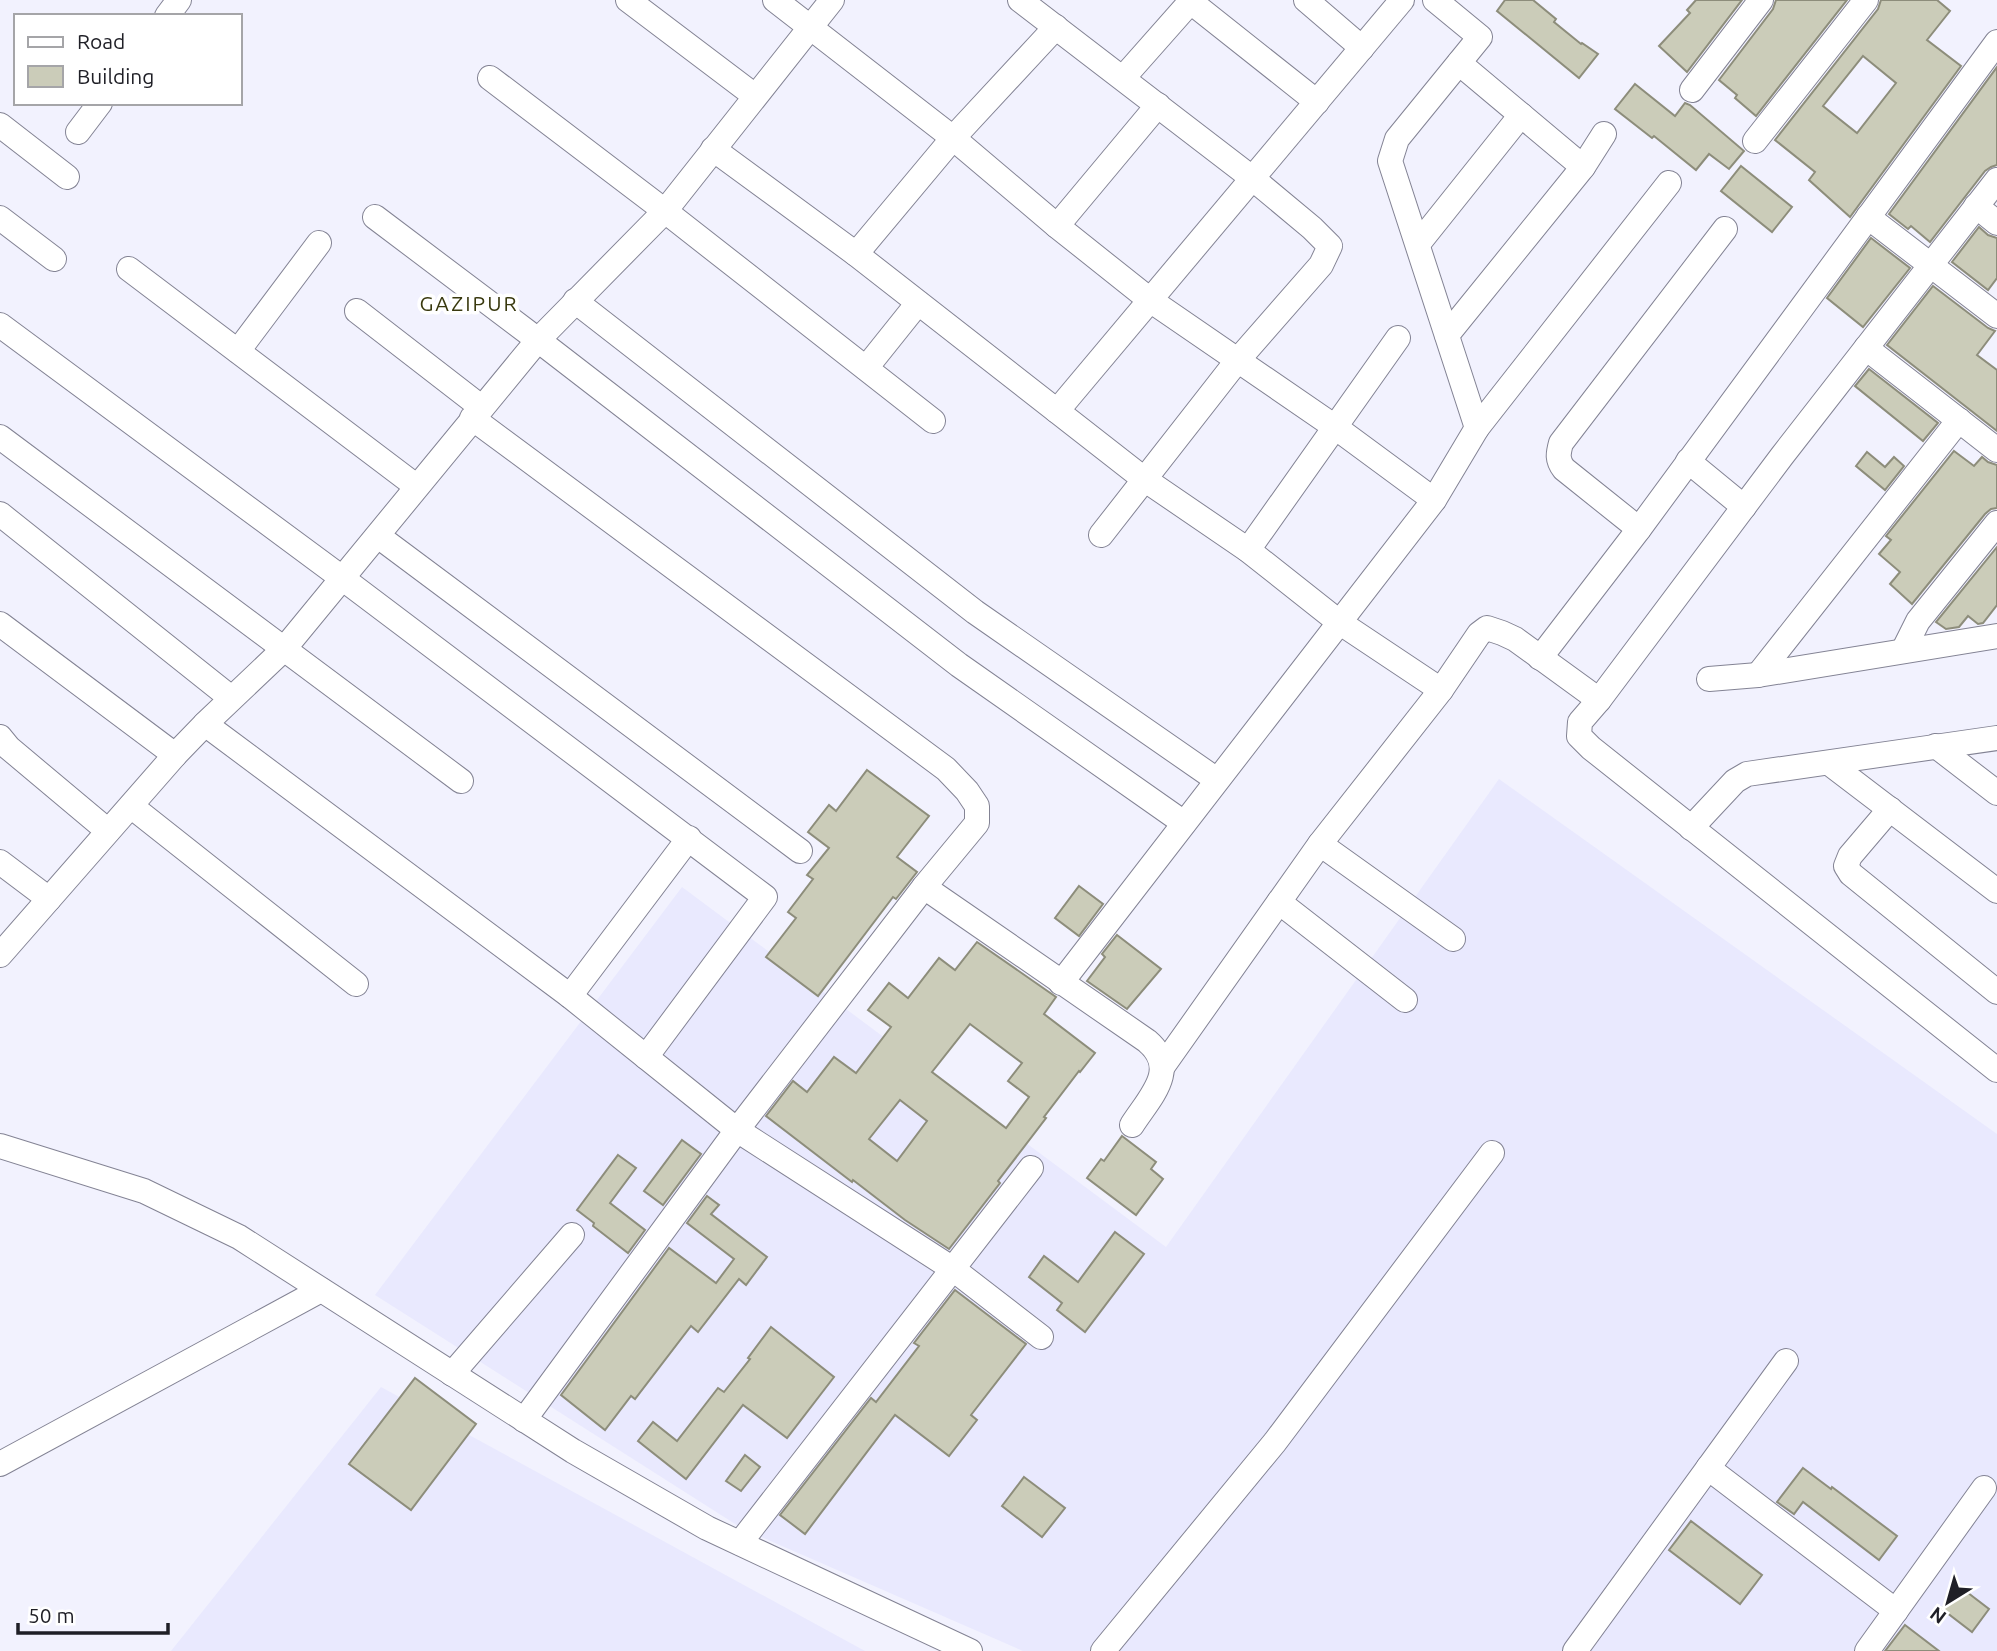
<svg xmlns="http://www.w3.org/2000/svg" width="1997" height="1651" font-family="Ubuntu,sans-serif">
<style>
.built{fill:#e9e9fe}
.building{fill:#cbccb9;stroke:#8d8d7b;stroke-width:2;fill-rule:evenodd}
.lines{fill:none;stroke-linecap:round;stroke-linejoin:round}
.minor-casing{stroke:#838394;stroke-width:26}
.minor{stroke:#fff;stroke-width:24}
.labels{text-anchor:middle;stroke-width:7;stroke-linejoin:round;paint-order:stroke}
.neighbourhood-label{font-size:21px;letter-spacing:2px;fill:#39390f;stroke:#fff}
</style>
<rect width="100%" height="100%" fill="#f2f2fe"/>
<g class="built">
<polygon points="1499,779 1997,1134 1997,1651 1023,1651 743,1529 375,1295 682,887 1166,1247"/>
<polygon points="381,1387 865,1651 171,1651"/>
</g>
<g class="building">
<polygon points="1505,0 1533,0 1556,19 1554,22 1581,44 1582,43 1598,54 1579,78 1497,11"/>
<polygon points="1696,0 1742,0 1687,72 1659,46 1690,13 1687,10"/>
<polygon points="1776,0 1847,0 1756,116 1735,98 1737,95 1719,80 1773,9"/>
<path d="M1881 0H1937L1950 11 1927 40 1961 66 1850 217 1809 180 1815 172 1775 140 1878 9ZM1863 56 1896 83 1857 133 1823 106Z"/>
<polygon points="1997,67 1997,165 1991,167 1985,171 1930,242 1911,226 1908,229 1889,214"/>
<polygon points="1635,84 1675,116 1685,103 1690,105 1744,151 1729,169 1709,154 1696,170 1654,136 1652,138 1615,109"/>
<polygon points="1741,166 1792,207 1772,232 1721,191"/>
<polygon points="1979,227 1988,235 1997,238 1997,278 1988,290 1952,262"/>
<polygon points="1871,238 1910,268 1863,327 1827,298"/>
<polygon points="1933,286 1988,328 1995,331 1977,355 1997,370 1997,431 1887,345"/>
<polygon points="1869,369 1938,423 1923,441 1855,386"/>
<polygon points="1954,451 1974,466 1982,457 1988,462 1997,465 1997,508 1991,509 1985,514 1912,604 1890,584 1900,572 1879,554 1891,540 1886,536"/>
<polygon points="1867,452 1885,467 1894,457 1904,466 1885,490 1856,466"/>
<polygon points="1997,547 1997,605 1983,623 1978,624 1968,616 1959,627 1946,629 1936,622"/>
<polygon points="867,770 929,816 897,857 917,872 896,899 893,897 818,996 766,957 796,918 788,912 813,879 807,875 829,848 808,832 829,805 836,811"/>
<polygon points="1079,886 1103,904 1079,936 1055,918"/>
<polygon points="1117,935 1161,969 1127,1009 1087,981 1105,957 1102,954"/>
<path d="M977 942 1056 997 1044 1014 1095 1053 1080 1072 1079 1071 1044 1117 1046 1118 998 1181 1000 1183 949 1249 905 1220 853 1180 852 1182 766 1116 793 1081 807 1092 834 1057 856 1073 891 1027 868 1010 889 983 908 998 939 958 955 970ZM970 1024 1022 1063 1008 1081 1029 1097 1006 1128 932 1072ZM900 1100 927 1121 897 1161 869 1139Z"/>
<polygon points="1122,1136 1156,1162 1151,1169 1163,1179 1136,1215 1087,1178 1101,1159 1104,1161"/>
<polygon points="682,1140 701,1154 663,1205 644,1191"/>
<polygon points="618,1155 636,1168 610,1203 645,1230 628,1253 593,1226 594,1223 577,1210"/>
<polygon points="707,1196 719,1205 711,1214 767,1257 746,1285 739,1279 698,1332 691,1326 635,1399 631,1396 605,1430 561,1395 669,1248 716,1283 734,1259 687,1223"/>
<polygon points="1115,1232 1144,1254 1085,1332 1057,1310 1062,1303 1029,1277 1044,1256 1078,1282"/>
<polygon points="955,1290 1026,1344 971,1415 977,1420 949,1456 895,1415 805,1534 780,1515 871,1398 876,1402 919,1346 914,1343"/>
<polygon points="771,1327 834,1377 787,1438 743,1405 686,1479 638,1441 653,1422 677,1441 718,1388 724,1392 750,1359 748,1358"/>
<polygon points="415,1378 476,1424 411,1510 349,1464"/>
<polygon points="745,1455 760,1467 741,1491 726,1481"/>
<polygon points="1803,1468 1831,1489 1832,1487 1897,1536 1879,1560 1803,1502 1794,1514 1777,1502"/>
<polygon points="1024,1477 1065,1508 1042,1537 1002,1506"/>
<polygon points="1691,1521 1762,1575 1740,1604 1669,1550"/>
<polygon points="1959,1586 1989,1609 1972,1632 1942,1609"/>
<polygon points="1905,1625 1939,1651 1885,1651"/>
</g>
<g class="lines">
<defs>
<g id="minor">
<polyline points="628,0 755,96"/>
<polyline points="775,0 953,138 1057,226 1150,300 1335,427 1434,500"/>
<polyline points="1020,0 1252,178 1312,228 1330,246 1321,265 1237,361 1101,535"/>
<polyline points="1306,0 1362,48"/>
<polyline points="1435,0 1480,37 1397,139 1390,161 1477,428"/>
<polyline points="1191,2 1317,102"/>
<polyline points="167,16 179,0"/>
<polyline points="1459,63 1583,167"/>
<polyline points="490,78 665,211 933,421"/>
<polyline points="1123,78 1192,0"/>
<polyline points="1692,90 1761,0"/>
<polyline points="0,125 67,177"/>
<polyline points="78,132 100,103"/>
<polyline points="1755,141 1866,0"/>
<polyline points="713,149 856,254 1144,479 1248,550 1339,622 1441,690"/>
<polyline points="1997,180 1782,456 1599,700 1580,722 1579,736 1591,748 1997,1070"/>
<polyline points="1976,206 1997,223"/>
<polyline points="375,217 538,340 959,665 1184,823"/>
<polyline points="1868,217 1997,316"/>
<polyline points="0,218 54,259"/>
<polyline points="1057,226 1158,105"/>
<polyline points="1418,244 1521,115"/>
<polyline points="856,254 953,138 1056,27"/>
<polyline points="129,269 416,486"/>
<polyline points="575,301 975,612 1217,780"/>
<polyline points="357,311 481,407"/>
<polyline points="0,325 342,578 765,897 646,1057"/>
<polyline points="1447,335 1583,167 1604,134"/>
<polyline points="1866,348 1997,450"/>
<polyline points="238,351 319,243"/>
<polyline points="866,368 918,303"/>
<polyline points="1057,411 1402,0"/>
<polyline points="472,418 946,769 967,791 977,806 977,823 924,887 737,1130 524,1420"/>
<polyline points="0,437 461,781"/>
<polyline points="1688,461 1744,507"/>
<polyline points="0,514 231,698"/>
<path d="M1639 529 1564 469C1557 460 1558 454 1561 443L1725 229"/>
<polyline points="378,536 800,851"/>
<polyline points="1248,550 1398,338"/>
<polyline points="0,624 175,755"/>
<polyline points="1903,651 1918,621 1997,523"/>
<polyline points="1540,658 1639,529 1997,42"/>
<polyline points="1758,675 1959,420"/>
<polyline points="1709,679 1758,675 1997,636"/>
<polyline points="205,724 570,996 737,1130 953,1269 1041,1337"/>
<polyline points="0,737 9,748 108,831"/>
<polyline points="1936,746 1997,793"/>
<polyline points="1829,763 1997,891"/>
<polyline points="131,806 356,984"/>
<polyline points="1890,809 1850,856 1846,866 1851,874 1997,992"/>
<polyline points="1691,828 1735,781 1747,774 1997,738"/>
<polyline points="1320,844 1453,939"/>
<polyline points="0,862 49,899"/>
<path d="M924 887 1147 1041C1180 1069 1150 1097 1132 1125"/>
<polyline points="1279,902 1405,1000"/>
<polyline points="0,955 175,755 205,724 284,649 538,340 665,211 832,0"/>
<polyline points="1061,983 1434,500 1477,428 1669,183"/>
<polyline points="570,996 689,838"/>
<polyline points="1163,1066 1320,844 1441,690 1479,634 1487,628 1502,633 1515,639 1599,700"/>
<polyline points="0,1146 144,1191 239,1237 573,1451 707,1528 970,1651"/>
<polyline points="452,1374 572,1235"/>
<polyline points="0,1464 321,1290"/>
<polyline points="1708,1468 1896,1611"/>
<polyline points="740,1543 1031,1168"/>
<polyline points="1103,1651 1275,1442 1492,1153"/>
<polyline points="1575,1651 1786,1361"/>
<polyline points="1867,1651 1984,1488"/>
</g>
</defs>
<use href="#minor" class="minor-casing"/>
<use href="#minor" class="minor"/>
</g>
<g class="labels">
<g class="neighbourhood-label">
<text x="469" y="311">GAZIPUR</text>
</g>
</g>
<rect x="14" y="14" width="228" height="91" fill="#ffffff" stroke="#a5a5a8" stroke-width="2"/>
<rect x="28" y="37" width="35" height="10" fill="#ffffff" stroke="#a5a5a8" stroke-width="2"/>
<text x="77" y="49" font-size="21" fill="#1f1f26">Road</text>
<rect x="28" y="66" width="35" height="21" fill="#cbccb9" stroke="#a5a5a8" stroke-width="2"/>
<text x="77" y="84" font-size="21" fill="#1f1f26">Building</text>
<g transform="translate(1948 1602) rotate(217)" stroke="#ffffff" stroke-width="5" paint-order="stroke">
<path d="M0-5L12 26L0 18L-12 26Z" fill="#1f1f26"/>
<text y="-10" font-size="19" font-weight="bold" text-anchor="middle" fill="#1f1f26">N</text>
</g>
<path d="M18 1623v10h150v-10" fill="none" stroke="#1f1f26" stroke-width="3.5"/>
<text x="28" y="1623" font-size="21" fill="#1f1f26" stroke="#ffffff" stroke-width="5" paint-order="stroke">50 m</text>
</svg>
